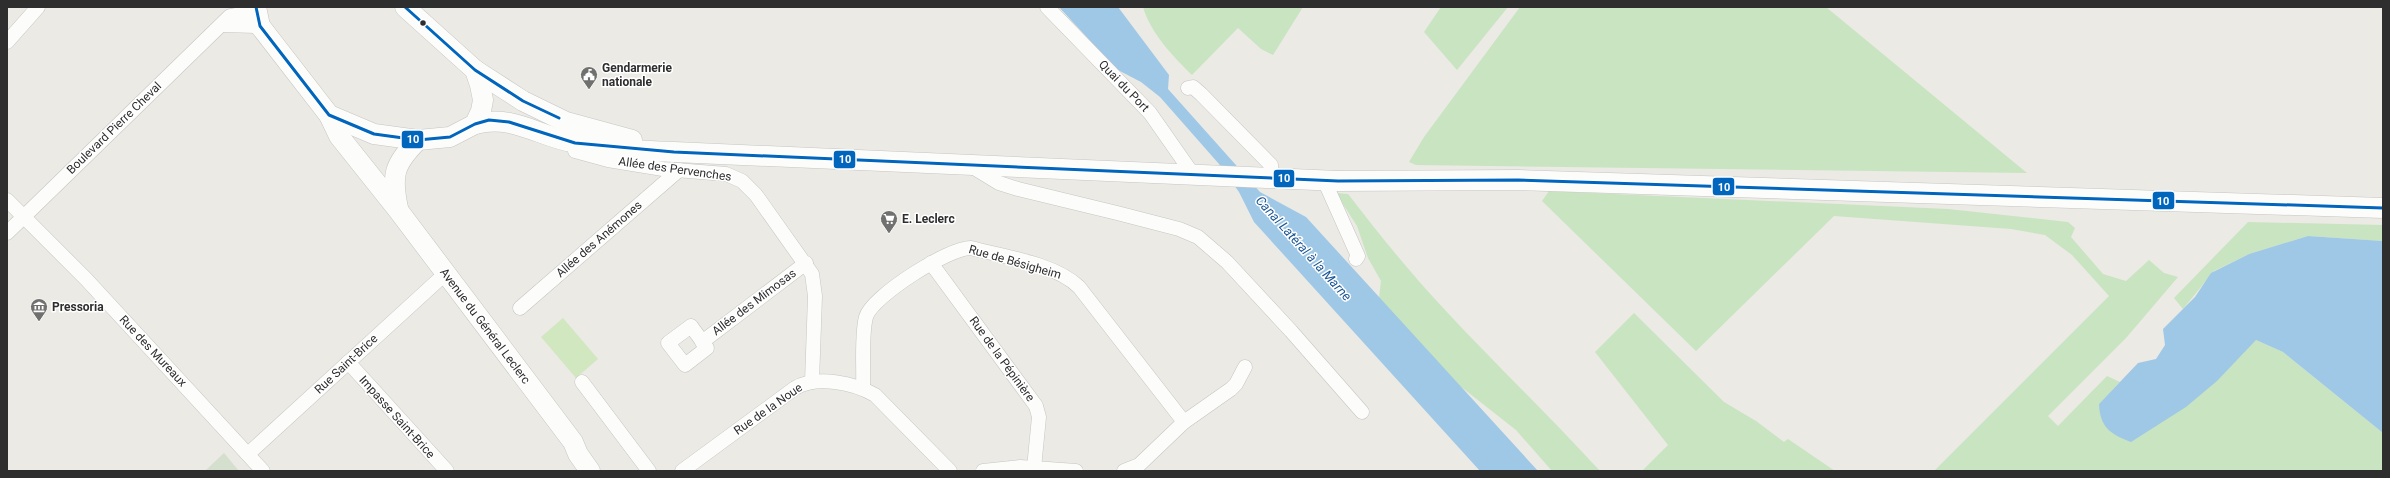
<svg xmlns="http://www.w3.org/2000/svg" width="2390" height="478" font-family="Roboto,sans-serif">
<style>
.green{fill:#c9e4c1}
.cemetery{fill:#d5dfce}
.pitch{fill:#d1e7c0}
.water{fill:#9fc8e6}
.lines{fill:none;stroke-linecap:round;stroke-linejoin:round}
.street-casing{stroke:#c6c5c4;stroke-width:15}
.secondary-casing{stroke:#c6c5c4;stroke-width:21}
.street{stroke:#fcfcfb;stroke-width:14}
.secondary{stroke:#fcfcfb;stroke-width:20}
.bus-1-casing{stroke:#fff;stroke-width:6}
.bus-1{stroke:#0065bd;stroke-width:3}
.bus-dot{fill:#2e2e2e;stroke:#fff;stroke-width:1.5}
.labels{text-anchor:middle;stroke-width:3;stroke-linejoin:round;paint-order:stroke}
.poi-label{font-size:12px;font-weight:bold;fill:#2e2e2e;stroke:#fff;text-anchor:start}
.street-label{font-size:12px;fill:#2e2e2e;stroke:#fff}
.water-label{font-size:13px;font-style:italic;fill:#1a5696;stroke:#fff}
.line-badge{stroke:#fff;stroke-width:1.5}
.badge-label{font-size:11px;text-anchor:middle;font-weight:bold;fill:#fff}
</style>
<rect width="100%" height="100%" fill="#ebeae5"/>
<g class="green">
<path d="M1143 7H1303L1273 55 1261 49 1238 28 1192 75C1173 56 1151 34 1143 7Z"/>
<polygon points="1441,7 1508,7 1457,70 1424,32"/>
<polygon points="1520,7 1826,7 2027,173 1416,165 1409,162 1424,137"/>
<polygon points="1549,191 1948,209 2068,222 2075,228 2071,237 2103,274 2126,281 2149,260 2164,273 2178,277 2126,338 2048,416 2058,426 2107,376 2120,382 2099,404 2256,340 2283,352 2383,433 2383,471 1934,471 2109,296 2072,255 2045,235 2011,229 1834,216 1696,351 1542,201"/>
<path d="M1336 193 1348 194C1379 234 1411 274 1446 311 1496 365 1550 416 1600 471H1552L1516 430 1460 386 1379 298 1381 281 1368 258 1357 226Z"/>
<polygon points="2248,222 2383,225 2383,241 2308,236 2249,254 2214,271 2183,309 2174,298"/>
<polygon points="1634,313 1724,402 1756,421 1784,442 1788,439 1835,471 1642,471 1668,445 1595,352"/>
</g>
<polygon class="cemetery" points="224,453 239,471 205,471"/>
<polygon class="pitch" points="563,318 598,359 576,378 541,337"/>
<g class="water">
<polygon points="1059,7 1118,7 1169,75 1168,89 1260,192 1306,217 1538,471 1480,471 1254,222 1239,192 1219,164 1160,97 1141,82 1116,69"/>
<path d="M2308 236 2383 241V433L2283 352 2256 340 2217 381 2186 407 2131 442C2110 434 2100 427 2099 404L2138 363 2156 359 2165 345 2163 329 2195 297 2211 273 2249 254Z"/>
</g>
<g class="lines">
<defs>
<g id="street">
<polyline points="1047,7 1150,113 1192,173"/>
<polyline points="223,25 260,26"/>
<polyline points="7,42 38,7"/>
<polyline points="1188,88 1193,87 1201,94 1271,165 1272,178"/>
<polyline points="575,151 608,160 663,169 726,174 742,181 756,195 812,274 815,296 812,382"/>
<polyline points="971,166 999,183 1018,189 1117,213 1179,229 1198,237 1227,262 1291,331 1362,412"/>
<polyline points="1324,180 1358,256 1356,259"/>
<polyline points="7,200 86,279 263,471"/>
<polyline points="7,233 230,16 256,11"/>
<polyline points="931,263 1036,406 1039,417 1034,468"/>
<polyline points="520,308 679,170"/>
<polygon points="691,326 707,348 685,365 668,343"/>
<polyline points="702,342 806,263"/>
<polyline points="348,362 447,471"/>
<polyline points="582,382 649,471"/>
<path d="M863 388C864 368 861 336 866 317 872 296 950 247 971 248 1004 257 1054 263 1079 287L1184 422 1139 465 1124 471"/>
<polyline points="1184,422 1231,389 1236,384 1245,367"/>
<polyline points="248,454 445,274"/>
<path d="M682 471 795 388C817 375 854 383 875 395L950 471"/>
<polyline points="983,471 1020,467 1076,471"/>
</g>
<g id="secondary">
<polyline points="256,7 260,26 329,115 374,134 418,140 450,137 475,124 481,111 483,100 480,85 475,70 405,7"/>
<polyline points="475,70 523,101 566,122 632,140"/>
<polyline points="329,115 339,136 398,210 573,442 578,454 590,471"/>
<path d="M475 124C514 114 539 137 576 143 608 149 641 151 674 152L1338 181 1518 180 2383 208"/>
<path d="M398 208C391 175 394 164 418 140"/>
</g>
</defs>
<use href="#street" class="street-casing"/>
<use href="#secondary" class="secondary-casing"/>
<use href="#street" class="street"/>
<use href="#secondary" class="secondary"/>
<defs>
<g id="bus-1">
<polyline points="256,7 260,26 329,115 374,134 418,140 450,137 475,124 489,120 509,122 575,143 674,152 1338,181 1518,180 2383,208"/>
<polyline points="405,7 475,70 523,101 559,118"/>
</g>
</defs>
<use href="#bus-1" class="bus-1-casing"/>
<use href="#bus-1" class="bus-1"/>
</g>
<defs>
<symbol id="civic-pin" viewBox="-11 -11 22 30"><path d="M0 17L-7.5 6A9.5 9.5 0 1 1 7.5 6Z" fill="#70706e" stroke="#fff"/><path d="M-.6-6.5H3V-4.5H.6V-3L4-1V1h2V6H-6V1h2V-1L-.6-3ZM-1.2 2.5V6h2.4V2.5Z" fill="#fff"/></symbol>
<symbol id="supermarket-pin" viewBox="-11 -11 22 30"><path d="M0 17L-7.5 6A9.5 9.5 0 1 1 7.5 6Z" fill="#70706e" stroke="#fff"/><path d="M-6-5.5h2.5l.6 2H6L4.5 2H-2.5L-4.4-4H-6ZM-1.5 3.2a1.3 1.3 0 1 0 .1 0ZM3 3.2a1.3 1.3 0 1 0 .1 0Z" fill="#fff"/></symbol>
<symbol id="museum-pin" viewBox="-11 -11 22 30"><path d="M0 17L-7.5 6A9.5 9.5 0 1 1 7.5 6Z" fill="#70706e" stroke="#fff"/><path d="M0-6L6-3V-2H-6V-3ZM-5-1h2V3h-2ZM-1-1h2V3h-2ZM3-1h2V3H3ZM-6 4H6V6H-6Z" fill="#fff"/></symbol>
</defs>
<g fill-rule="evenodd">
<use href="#civic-pin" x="579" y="65" width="20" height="27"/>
<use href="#supermarket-pin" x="879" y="209" width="20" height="27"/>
<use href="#museum-pin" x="29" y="297" width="20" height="27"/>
</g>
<circle class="bus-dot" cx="423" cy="23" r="3.5"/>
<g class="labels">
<g class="poi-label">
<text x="602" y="72">Gendarmerie<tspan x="602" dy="14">nationale</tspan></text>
<text x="902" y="223">E. Leclerc</text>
<text x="52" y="311">Pressoria</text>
</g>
<g class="street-label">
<text transform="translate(1124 86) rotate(46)" y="4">Quai du Port</text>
<text transform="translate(114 128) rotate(-44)" y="4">Boulevard Pierre Cheval</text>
<text transform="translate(675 169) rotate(8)" y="4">Allée des Pervenches</text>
<text transform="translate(599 239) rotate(-41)" y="4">Allée des Anémones</text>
<text transform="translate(1015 262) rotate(16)" y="4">Rue de Bésigheim</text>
<text transform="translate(754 302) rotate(-37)" y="4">Allée des Mimosas</text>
<text transform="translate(485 326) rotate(53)" y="4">Avenue du Général Leclerc</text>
<text transform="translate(153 351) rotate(47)" y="4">Rue des Mureaux</text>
<text transform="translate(1002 359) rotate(54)" y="4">Rue de la Pépinière</text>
<text transform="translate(346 364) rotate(-43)" y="4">Rue Saint-Brice</text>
<text transform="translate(768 409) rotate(-35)" y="4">Rue de la Noue</text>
<text transform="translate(397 417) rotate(48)" y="4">Impasse Saint-Brice</text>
</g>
<g class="water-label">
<text transform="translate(1304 248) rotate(48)" y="5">Canal Latéral à la Marne</text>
</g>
</g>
<g class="line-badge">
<rect x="401" y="130" width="23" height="19" rx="4" fill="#0065bd"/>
<rect x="833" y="150" width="23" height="19" rx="4" fill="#0065bd"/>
<rect x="1273" y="169" width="22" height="19" rx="4" fill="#0065bd"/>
<rect x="1712" y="177" width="23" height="19" rx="4" fill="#0065bd"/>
<rect x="2152" y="191" width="23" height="19" rx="4" fill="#0065bd"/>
</g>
<g class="badge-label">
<text x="413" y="143">10</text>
<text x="845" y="163">10</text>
<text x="1284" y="182">10</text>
<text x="1724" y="191">10</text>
<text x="2163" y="205">10</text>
</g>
<rect width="2390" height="478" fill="none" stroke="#2e2e2e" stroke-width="16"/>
</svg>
